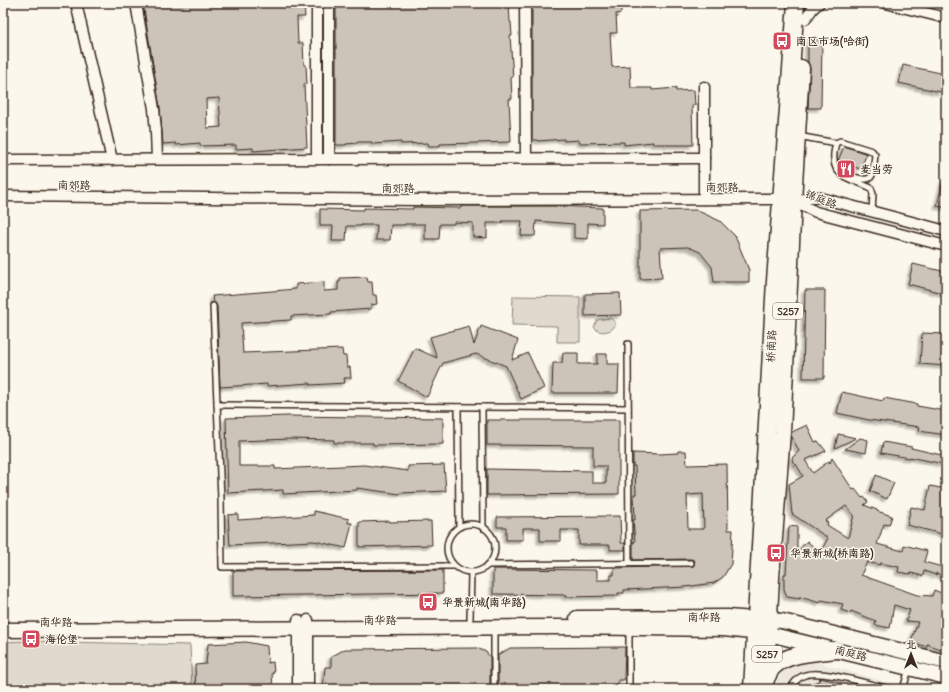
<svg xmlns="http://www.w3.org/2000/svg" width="949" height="692" font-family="Delius,'LXGW WenKai TC',sans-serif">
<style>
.built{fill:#ede8dd}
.green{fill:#dfd9ce;stroke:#8d8276}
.building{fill:#ccc4b9;stroke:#3b2a1e;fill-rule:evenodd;filter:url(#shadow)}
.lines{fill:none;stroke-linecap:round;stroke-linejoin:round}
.lane-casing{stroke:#3b2a1e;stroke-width:8}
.street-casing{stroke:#3b2a1e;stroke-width:13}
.secondary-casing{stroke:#3b2a1e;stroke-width:17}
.primary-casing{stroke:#3b2a1e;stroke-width:19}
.lane{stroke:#fbf7ec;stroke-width:5}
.street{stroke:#fbf7ec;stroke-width:10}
.secondary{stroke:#fbf7ec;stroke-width:14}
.primary{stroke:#fbf7ec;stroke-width:16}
.labels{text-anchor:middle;stroke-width:3;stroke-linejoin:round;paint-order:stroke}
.shield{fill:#fbf7ec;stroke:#75685c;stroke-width:1}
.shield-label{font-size:10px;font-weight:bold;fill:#3b2a1e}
.poi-label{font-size:11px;font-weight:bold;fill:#3b2a1e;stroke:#fbf7ec;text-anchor:start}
.street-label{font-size:11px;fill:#3b2a1e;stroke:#fbf7ec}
</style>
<defs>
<filter id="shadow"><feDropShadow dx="-3" dy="3" stdDeviation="1" flood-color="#0004"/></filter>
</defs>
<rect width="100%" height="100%" fill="#fbf7ec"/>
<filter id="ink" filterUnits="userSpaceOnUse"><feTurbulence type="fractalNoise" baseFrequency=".025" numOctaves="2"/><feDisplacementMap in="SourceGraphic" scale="8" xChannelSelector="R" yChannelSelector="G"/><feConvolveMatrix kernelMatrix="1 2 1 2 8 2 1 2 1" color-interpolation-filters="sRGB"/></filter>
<g filter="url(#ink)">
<g class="built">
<polygon points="914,3 946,3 946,11"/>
<polygon points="803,661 816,662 911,689 775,689 778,678 783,671 794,663"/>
</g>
<g class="green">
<polygon points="513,296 580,297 580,342 557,342 557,326 512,325"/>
<path d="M609 318C627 323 603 340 594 327L597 320Z"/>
<polygon points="27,641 190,645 192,689 3,689 3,642"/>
</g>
<g class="building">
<path d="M143 3H304L305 17H297L298 43H303L304 65H306L307 84H304L307 147 253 151V148L236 149V145L200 146V143L176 145V143L163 144 160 108ZM219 98 221 127 207 128 206 99Z"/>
<polygon points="336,3 509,3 510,22 511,22 512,36 510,36 513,77 511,77 512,99 509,99 511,142 440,144 440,146 429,146 428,143 401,144 401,142 372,144 372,142 357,142 357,143 346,144 346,145 336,145"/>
<polygon points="532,3 621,3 621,13 616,14 617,33 610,33 612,67 630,66 631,88 652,88 652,90 676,88 676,91 694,90 695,105 692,105 693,145 667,145 667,144 653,144 653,142 624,145 624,142 579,143 579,140 564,141 564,139 538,141 538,140 532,140"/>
<polygon points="808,39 822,39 821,108 808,108 810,69 808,62"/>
<polygon points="903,65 945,74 941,92 899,83"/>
<polygon points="844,146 867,154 860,169 838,161"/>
<polygon points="943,181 946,181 946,208 937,206"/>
<polygon points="461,206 555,206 603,208 603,224 588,223 588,239 574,238 574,224 536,221 535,236 521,236 522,221 502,221 502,223 487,223 487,238 473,237 473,223 454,222 454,224 440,224 439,239 425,239 425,224 405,224 405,225 391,225 390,240 376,240 377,225 361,225 361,226 347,226 346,241 332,241 333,226 320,226 320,209 364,210 364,208 413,209 413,207 461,208"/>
<polygon points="696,210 720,221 735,236 749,270 749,282 714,282 712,267 700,252 688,247 660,248 662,278 640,279 640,211"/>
<polygon points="913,264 946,272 946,294 908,284"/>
<polygon points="367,277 368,282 372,282 373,295 376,295 377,304 371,305 371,309 331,312 331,314 291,316 291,320 241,323 243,353 342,349 343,356 346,356 347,367 350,367 351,378 344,378 345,383 310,385 310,383 267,386 267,384 220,387 217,306 215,303 213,302 212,296 296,289 296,284 324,282 324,291 338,290 338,282 340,282 340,278"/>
<polygon points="805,290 825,290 824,378 803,378"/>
<polygon points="620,293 621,315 585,316 585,294"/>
<polygon points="469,326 474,345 481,326 518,340 512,360 528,353 544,388 521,399 506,366 476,354 443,363 427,397 398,381 415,348 437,358 430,337"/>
<polygon points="922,333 946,334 946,366 920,364"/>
<polygon points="563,353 578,353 578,364 597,364 597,354 607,354 607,364 619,364 618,393 552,393 553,363 562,363"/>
<polygon points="842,392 883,401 884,398 917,404 917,406 946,411 946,435 919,431 920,427 869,420 837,413"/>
<polygon points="288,416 443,418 443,444 373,445 373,443 334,443 334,440 290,439 239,441 239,466 275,466 275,469 364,465 408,471 408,466 444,465 446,491 400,493 400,494 357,488 357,490 283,494 283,490 228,493 226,418"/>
<polygon points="487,420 619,420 619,494 487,495 487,469 592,471 592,483 606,483 606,466 593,466 593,446 487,445"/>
<path d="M807 425 815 442 818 441 826 451 805 460 813 473 829 461 830 463 832 458 853 490 855 489 862 498 864 497 868 502 864 505 877 510V511L892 516 889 525 884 524 877 544 903 551 904 545 927 551 924 562 946 568V577L936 573V575L924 571 923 576 911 573 910 574 898 572 899 567 880 563V565L867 562 861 575 917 595 932 596 934 590 946 595V651L927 644 926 647 911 641 918 622 906 621 910 610 894 605 890 628 875 625 876 621 851 611 850 613 841 610 843 604 821 600 820 603 800 597V599L787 597 784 589V574H786L789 527 797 526V552L807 541 820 553 828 538 792 514 789 484 803 476 796 464 794 466 792 458 799 451 791 435 792 432ZM846 506 854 515 848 538 827 525 828 523 825 521Z"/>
<polygon points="838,434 856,438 835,448"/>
<polygon points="860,438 868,440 866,453 845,449"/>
<polygon points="883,442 912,447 911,448 946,456 944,464 910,457 910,458 881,453"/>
<path d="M678 451H686L687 465 727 464 728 530H733L731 564 723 577 714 583 685 587 624 590V593H618V596L565 597V595L493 594V569L597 570V580H611V575H614V568L693 566 695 561 691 559 633 560V542H635L633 520H635L634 494H636L635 466H633V453L660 454 678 453ZM703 494 704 529H688L687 495Z"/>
<polygon points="876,475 894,483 887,499 870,491"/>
<polygon points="930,486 946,489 946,535 907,525 911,507 925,510"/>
<polygon points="314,511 349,519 348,523 352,523 346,548 314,541 230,545 228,515 238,514 238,520 314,515"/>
<polygon points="620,516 621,543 625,543 625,550 610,550 610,545 579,545 579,530 561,530 561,541 540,541 540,528 523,528 523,540 506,540 506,527 497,527 497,517"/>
<polygon points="390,521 390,522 431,521 432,545 359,547 359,522"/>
<polygon points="443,570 443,593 233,596 233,571"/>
<polygon points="246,642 267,646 268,663 273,662 274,673 272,673 273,689 196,689 195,665 206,664 208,644"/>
<polygon points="625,647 624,680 618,680 618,689 498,689 498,655 510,648"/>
<polygon points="477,648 486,652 490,657 490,689 323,689 325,667 331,667 331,657 345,649"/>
<polygon points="820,678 842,683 841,689 797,689 797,688 819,681"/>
</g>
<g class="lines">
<defs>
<g id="lane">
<polyline points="798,136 836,143"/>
<path d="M840 172C847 174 869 185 872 175 874 169 874 162 875 155L872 151 840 141 836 143C835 148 833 154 834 159 834 179 857 180 871 188L873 194 872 212"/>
<polyline points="213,306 221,499 222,567 454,566"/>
<polyline points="628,344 629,563"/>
<polyline points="217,405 628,408"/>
<polyline points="458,407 459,527"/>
<polyline points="482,407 483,528"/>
<circle cx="471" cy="548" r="24"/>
<polyline points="488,565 691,563"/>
<polyline points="470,619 471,572"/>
<polyline points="629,628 629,689"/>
<polyline points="494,629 494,689"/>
<path d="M790 689C794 683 798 677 805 675 822 669 871 685 890 689"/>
<polyline points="903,689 909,669"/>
</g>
<g id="street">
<polyline points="76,3 112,160"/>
<polyline points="136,3 154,109 156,132 157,159"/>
<polyline points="525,3 526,158"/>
<polyline points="886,3 946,18"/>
<polyline points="805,19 813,8 819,3"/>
<polyline points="704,87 704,199"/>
<polyline points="317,159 317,3"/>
<polyline points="329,159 329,3"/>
<polyline points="3,160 704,158"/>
<polyline points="3,196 418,200 780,199 793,201 817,197 946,231"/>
<polyline points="793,201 816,212 946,246"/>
<polyline points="298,620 298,689"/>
<polyline points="308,620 308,689"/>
</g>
<g id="secondary">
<polyline points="577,618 727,617 782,621 946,662"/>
<polyline points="3,630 558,627 724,629 769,634 946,677"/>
</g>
<g id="primary">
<path d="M766 679C768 675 770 671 772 668 786 653 818 652 837 650"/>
<polyline points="752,689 775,281 796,3"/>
<polyline points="765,689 771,578 782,432 793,201 801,68"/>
</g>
</defs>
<use href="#lane" class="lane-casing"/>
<use href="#street" class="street-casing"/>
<use href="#secondary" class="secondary-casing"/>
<use href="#primary" class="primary-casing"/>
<use href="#lane" class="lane"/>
<use href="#street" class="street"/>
<use href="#secondary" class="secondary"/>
<use href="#primary" class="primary"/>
</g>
</g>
<defs>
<symbol id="bus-square" viewBox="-11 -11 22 22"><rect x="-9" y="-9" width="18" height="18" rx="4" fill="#d1495b" stroke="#fbf7ec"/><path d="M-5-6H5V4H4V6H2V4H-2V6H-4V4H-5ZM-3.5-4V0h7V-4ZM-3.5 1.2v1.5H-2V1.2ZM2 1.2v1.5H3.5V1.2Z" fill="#fff"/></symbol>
<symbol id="restaurant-square" viewBox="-11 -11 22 22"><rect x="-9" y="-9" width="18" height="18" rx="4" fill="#d1495b" stroke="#fbf7ec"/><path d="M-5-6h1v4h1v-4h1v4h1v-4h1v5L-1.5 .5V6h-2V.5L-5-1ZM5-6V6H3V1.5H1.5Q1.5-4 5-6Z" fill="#fff"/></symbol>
</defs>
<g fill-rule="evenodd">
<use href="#bus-square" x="771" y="30" width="22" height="22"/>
<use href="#restaurant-square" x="835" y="158" width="22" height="22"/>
<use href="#bus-square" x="765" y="542" width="22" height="22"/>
<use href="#bus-square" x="417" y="591" width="22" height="22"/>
<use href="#bus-square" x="20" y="628" width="22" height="22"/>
</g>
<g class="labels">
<g class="shield">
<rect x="773" y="303" width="30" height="16" rx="3"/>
<rect x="752" y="646" width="30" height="16" rx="3"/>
</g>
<g class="shield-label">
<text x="788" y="315">S257</text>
<text x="767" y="658">S257</text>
</g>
<g class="poi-label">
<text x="796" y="45">南区市场(哈街)</text>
<text x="860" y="173">麦当劳</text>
<text x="790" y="557">华景新城(桥南路)</text>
<text x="442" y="606">华景新城(南华路)</text>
<text x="45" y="643">海伦堡</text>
</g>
<g class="street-label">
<text transform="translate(74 185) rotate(1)" y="4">南郊路</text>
<text x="722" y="191">南郊路</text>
<text x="398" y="192">南郊路</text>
<text transform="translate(821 199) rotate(21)" y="4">锦庭路</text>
<text transform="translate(771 346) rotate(-87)" y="4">桥南路</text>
<text x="704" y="621">南华路</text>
<text x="380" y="624">南华路</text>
<text x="56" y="626">南华路</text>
<text transform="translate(851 653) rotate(14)" y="4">南庭路</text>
</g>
</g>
<rect width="949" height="692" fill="none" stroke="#fbf7ec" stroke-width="16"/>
<rect x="8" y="8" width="933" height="676" fill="none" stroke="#3b2a1e" stroke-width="1.5" filter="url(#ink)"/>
<g transform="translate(911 654)" stroke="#fbf7ec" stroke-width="3" paint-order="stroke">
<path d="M0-3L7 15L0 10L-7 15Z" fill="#3b2a1e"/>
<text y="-6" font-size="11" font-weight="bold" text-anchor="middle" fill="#3b2a1e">北</text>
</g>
</svg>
